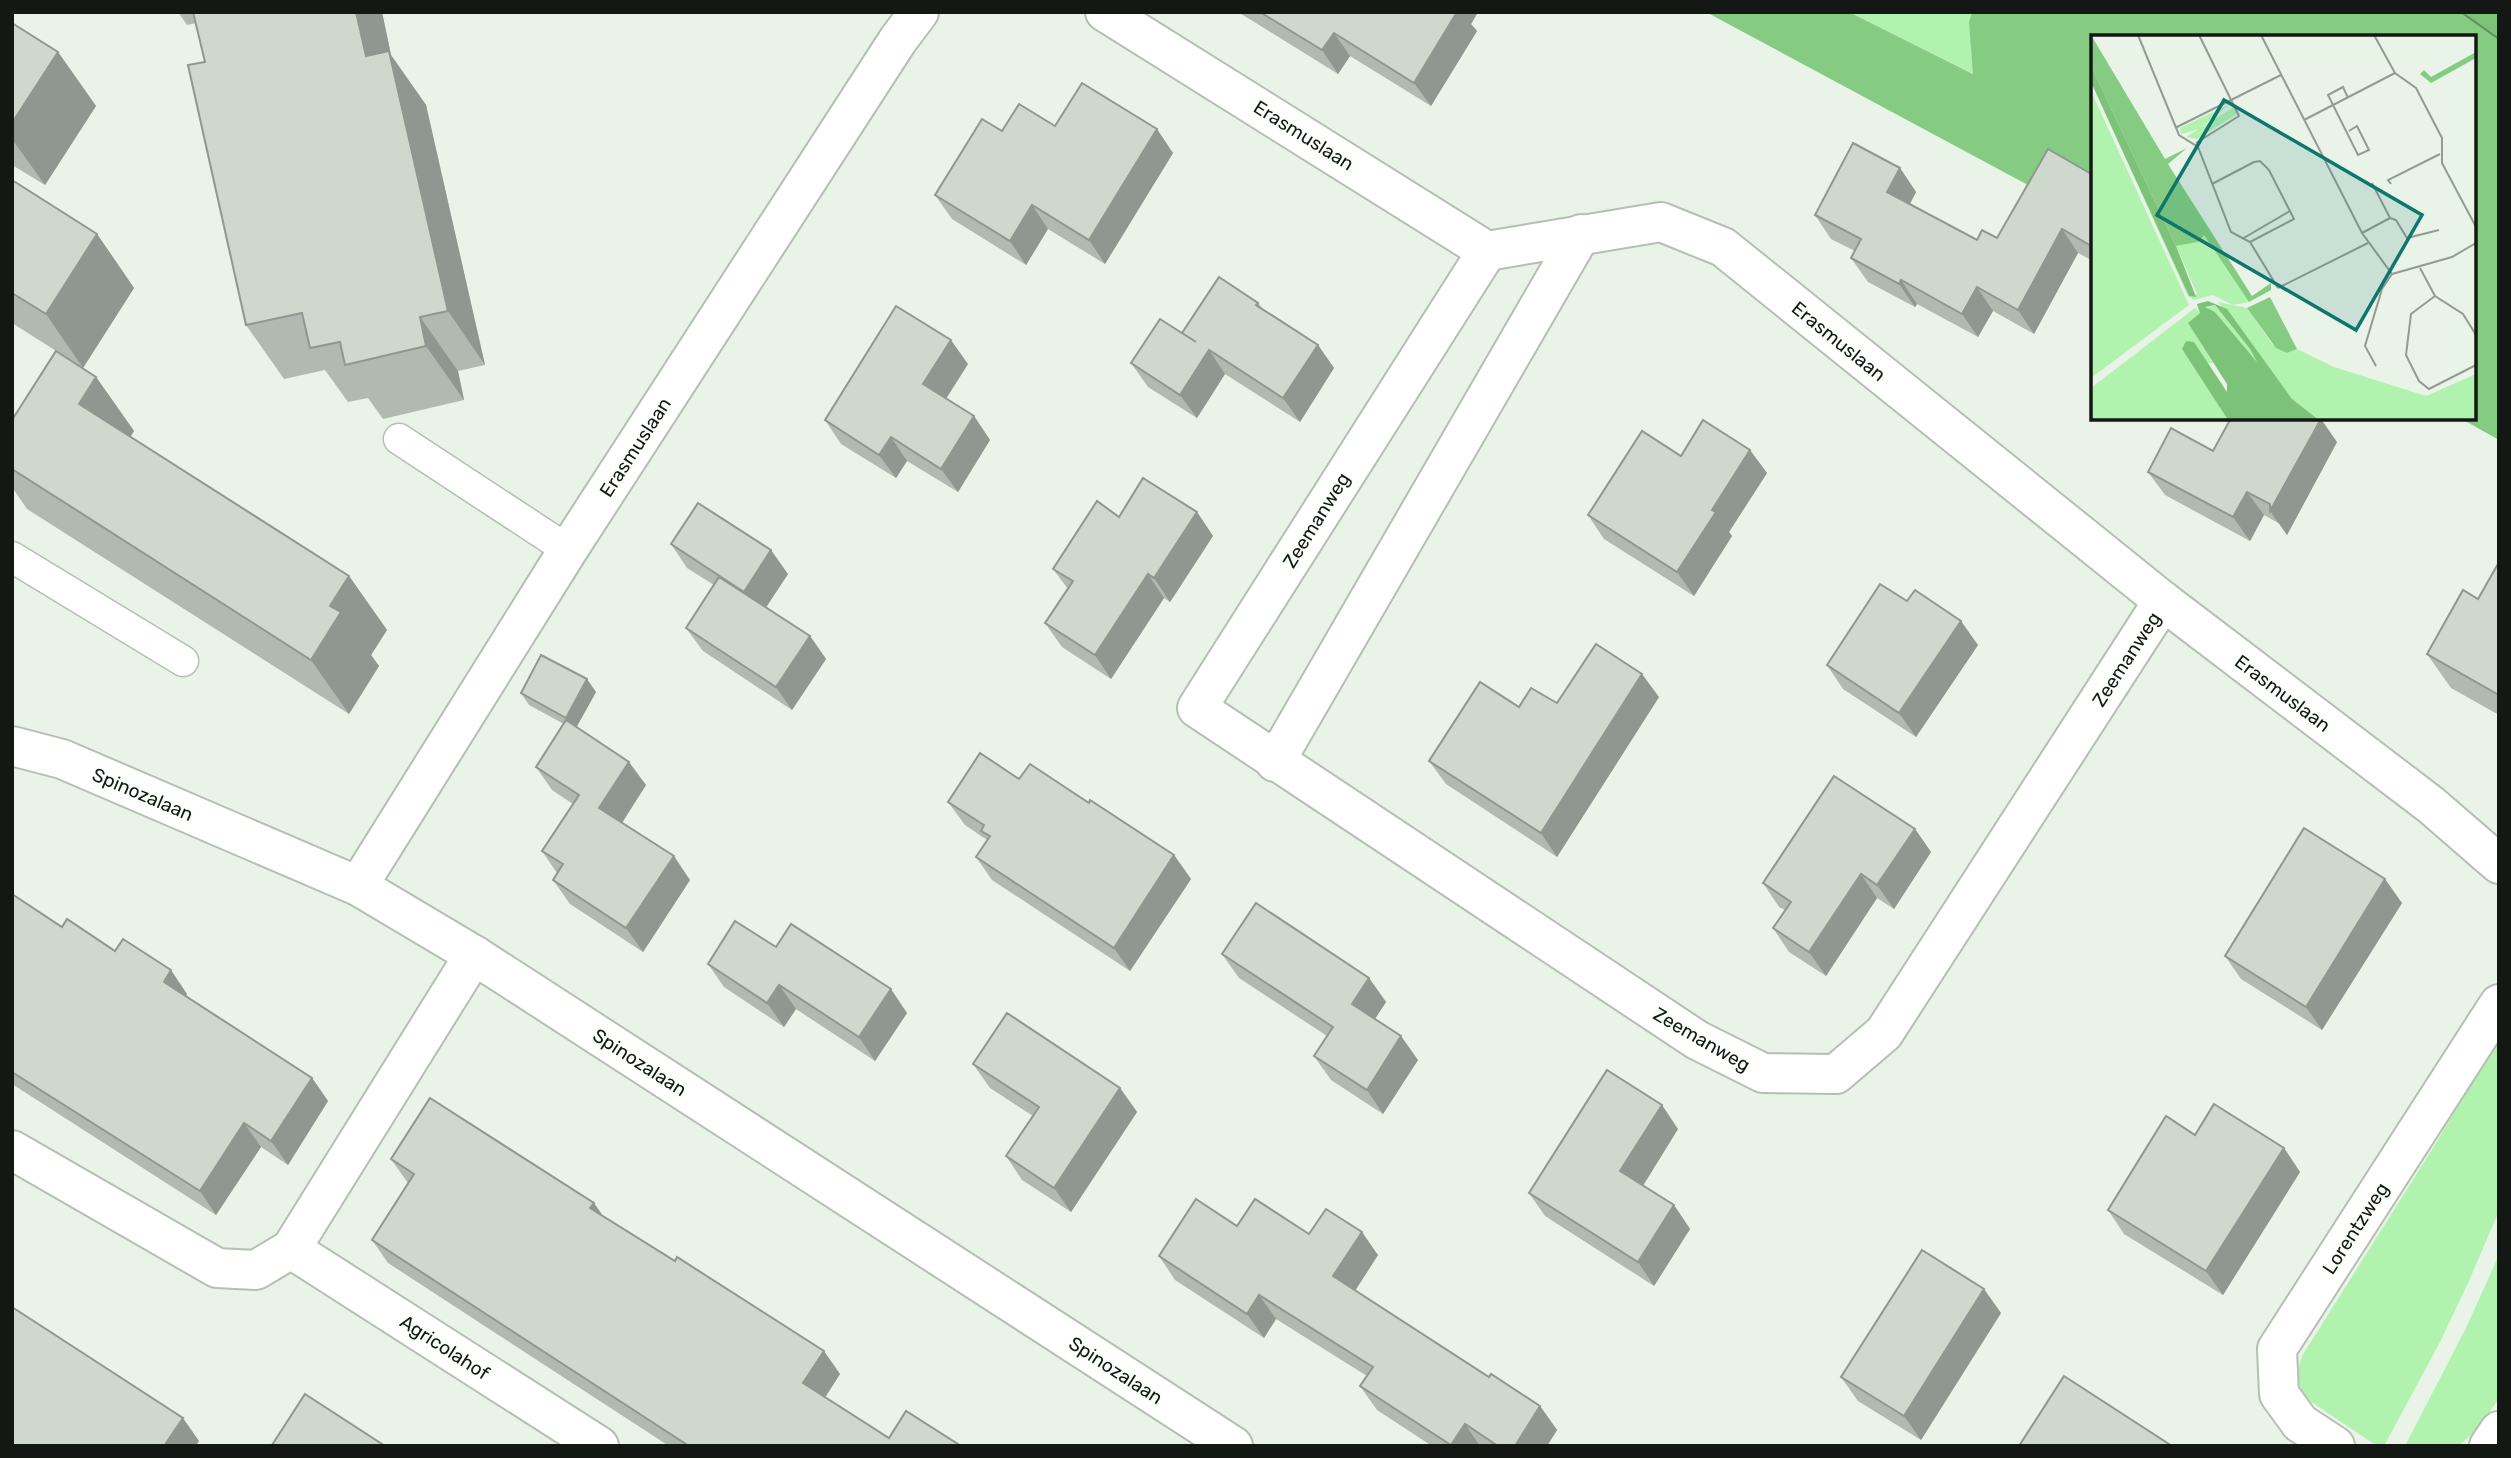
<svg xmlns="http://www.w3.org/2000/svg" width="2511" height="1458" font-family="Rubik,sans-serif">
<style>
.green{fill:#b1f2ae}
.forest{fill:#85cc82}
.water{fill:#7cc379;stroke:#5d905b;stroke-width:2}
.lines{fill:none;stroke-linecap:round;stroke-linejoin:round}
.lane-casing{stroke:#b5bfb4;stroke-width:33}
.street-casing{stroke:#b5bfb4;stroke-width:42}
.lane{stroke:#fff;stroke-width:30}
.street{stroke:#fff;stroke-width:38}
.wall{fill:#b1bab0}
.shaded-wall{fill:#909790}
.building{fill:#ced8cd;stroke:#909790;stroke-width:2}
.labels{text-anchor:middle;stroke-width:5;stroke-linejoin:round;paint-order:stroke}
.street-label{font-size:19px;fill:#141814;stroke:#fbfffa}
.inset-road{fill:none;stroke:#949b93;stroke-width:2}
.view{fill:#0f766e;fill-opacity:0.15;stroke:#0f766e;stroke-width:3.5}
.inset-edge{fill:none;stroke:#141814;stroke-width:3.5}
</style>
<rect width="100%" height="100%" fill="#e9f3e8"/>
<g class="green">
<polygon points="1849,12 1972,12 1969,22 1974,74"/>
<path d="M2499 1038V1211L2468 1283 2440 1342 2384 1446H2377L2307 1399C2297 1385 2296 1372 2302 1356L2433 1148Z"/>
<polygon points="2499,1255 2499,1398 2479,1428 2458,1446 2405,1446 2466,1328"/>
</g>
<polygon class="forest" points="1706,12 1849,12 1973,74 1969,22 1972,12 2461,12 2499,39 2499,440 2460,418 2474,418 2474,37 2093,37 2093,220"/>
<polygon class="water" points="2461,12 2499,12 2499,39"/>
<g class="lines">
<defs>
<g id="lane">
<polyline points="399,439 568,550"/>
<polyline points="12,557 183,661"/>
</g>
<g id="street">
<polyline points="1105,12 1487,251 1661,222 1723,247 2163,601 2431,805 2499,864"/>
<polyline points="1487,251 1197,708 1697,1040 1763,1073 1836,1074 1884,1033 2163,601"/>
<polyline points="12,746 62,759 358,886 474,955 1233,1446"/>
<polyline points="1275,762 1581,234"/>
<polyline points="358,886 568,550 898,40 919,12"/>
<polyline points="12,1150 217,1268 256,1270 291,1249 474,955"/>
<polyline points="291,1249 599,1446"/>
<polyline points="2335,1446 2300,1423 2279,1394 2277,1349 2499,1004"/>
<polyline points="2489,1446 2499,1431"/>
</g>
</defs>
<use href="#lane" class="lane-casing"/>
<use href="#street" class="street-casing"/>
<use href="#lane" class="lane"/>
<use href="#street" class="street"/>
</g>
<g class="wall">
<polygon points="178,12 382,12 391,55 426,105 485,365 458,371 464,400 383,419 368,398 348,402 325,370 284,379 246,325 205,62 196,23 187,25"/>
<polygon points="1238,12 1478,12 1471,24 1477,31 1431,106 1350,56 1338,74"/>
<polygon points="12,23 58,52 96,106 45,185 12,165"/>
<polygon points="1055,126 1173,153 1105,264 1048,229 1026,265 952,219 935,195 1002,131"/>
<polygon points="1900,168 1916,192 1910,204 1977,240 1997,238 2093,175 2093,261 2078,253 2034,334 1993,311 1978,337 1917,304 1915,307 1868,282 1851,258 1855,251 1831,239 1815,215"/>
<polygon points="12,180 97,234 134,288 83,368 12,323"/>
<polygon points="1258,303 1263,309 1318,345 1334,368 1300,422 1225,374 1197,418 1148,387 1131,363 1182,333"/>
<polygon points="968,364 946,399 974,416 990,440 958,492 907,461 896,478 841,444 825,420"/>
<polygon points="96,377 134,431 130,437 349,576 387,630 371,655 379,666 349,714 27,509 12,487 12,420"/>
<polygon points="2337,442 2287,535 2280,524 2264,515 2250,541 2165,495 2148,472 2213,451"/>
<polygon points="1681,456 1767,473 1729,532 1732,536 1694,596 1604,539 1588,515"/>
<polygon points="1197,512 1213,536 1170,602 1164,598 1111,679 1062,647 1045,623 1068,589 1053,569 1119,517"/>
<polygon points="671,544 788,574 766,607 810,636 826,659 792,710 703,651 686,628 714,585 687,568"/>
<polygon points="2499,562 2499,715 2451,688 2427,654 2478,599"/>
<polygon points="1907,601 1978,645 1916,737 1843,689 1827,665"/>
<polygon points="596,692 576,727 646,785 622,823 690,880 643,952 570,904 553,880 557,873 542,851 573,804 552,790 536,767 564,724 529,705 521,693"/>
<polygon points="1659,697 1557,857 1446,784 1429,761 1519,707"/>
<polygon points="1019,779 1089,803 1174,855 1191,879 1130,971 992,880 976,857 987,840 965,825 948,802"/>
<polygon points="1915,829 1931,852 1894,909 1877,898 1826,976 1789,952 1773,928 1785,910 1779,907 1763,883"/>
<polygon points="12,894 62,927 115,951 187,994 186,996 312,1078 328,1101 288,1165 261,1147 216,1215 12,1084"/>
<polygon points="2402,903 2322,1030 2241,979 2225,956"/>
<polygon points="776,947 907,1013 875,1061 796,1009 784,1027 724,987 708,964"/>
<polygon points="1222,954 1369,978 1386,1002 1375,1019 1418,1060 1383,1114 1331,1080 1314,1056 1327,1036 1239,978"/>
<polygon points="973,1064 1120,1088 1137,1112 1071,1212 1022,1180 1006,1156 1033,1116 990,1088"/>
<polygon points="1678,1129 1643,1186 1674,1205 1690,1229 1654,1286 1545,1216 1529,1193"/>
<polygon points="2195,1135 2284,1148 2300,1172 2223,1295 2124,1234 2108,1210"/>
<polygon points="391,1159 602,1215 840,1374 825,1397 889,1438 961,1446 669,1446 388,1263 372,1240 408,1183"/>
<polygon points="1237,1226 1309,1234 1378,1255 1355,1291 1489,1377 1540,1406 1557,1430 1547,1446 1432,1446 1377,1410 1360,1386 1367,1376 1276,1319 1264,1338 1175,1280 1159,1256"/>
<polygon points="2001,1313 1921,1440 1858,1401 1841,1377"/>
</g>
<g class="shaded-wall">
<polygon points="356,12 382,12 391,55 426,105 485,365 448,311 366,56"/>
<polygon points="1457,12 1478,12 1471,24 1477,31 1431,106 1414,83"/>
<polygon points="1334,33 1350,56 1338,74 1322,50"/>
<polygon points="58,52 96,106 45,185 12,139 12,123"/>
<polygon points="1157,129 1173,153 1105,264 1089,240"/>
<polygon points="1900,168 1916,192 1904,215 1887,192"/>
<polygon points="1032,205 1048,229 1026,265 1010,241"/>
<polygon points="2062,229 2078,253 2034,334 2018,310"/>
<polygon points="97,234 134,288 83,368 46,314"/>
<polygon points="1901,280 1917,304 1915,307 1899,284"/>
<polygon points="1977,287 1993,311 1978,337 1962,314"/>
<polygon points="420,317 458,371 464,400 426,346"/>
<polygon points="951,340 968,364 940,408 923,384"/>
<polygon points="1318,345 1334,368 1300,422 1283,398"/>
<polygon points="1209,350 1225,374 1197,418 1180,395"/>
<polygon points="96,377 134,431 117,458 79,404"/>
<polygon points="974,416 990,440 958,492 941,469"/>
<polygon points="2321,419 2337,442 2287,535 2270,511"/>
<polygon points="891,437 907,461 896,478 879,455"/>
<polygon points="1750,450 1767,473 1729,532 1732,536 1694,596 1677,572 1712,510"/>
<polygon points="2247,492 2264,515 2250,541 2233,517"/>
<polygon points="1197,512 1213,536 1170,602 1154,578"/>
<polygon points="771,550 788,574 761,615 744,592"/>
<polygon points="1148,574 1164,598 1111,679 1095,655"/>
<polygon points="349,576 387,630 371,655 379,666 349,714 311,660 330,606"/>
<polygon points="1961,621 1978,645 1916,737 1899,713"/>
<polygon points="810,636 826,659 792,710 776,687"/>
<polygon points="1642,674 1659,697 1557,857 1541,833"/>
<polygon points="587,679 596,692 575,730 566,718"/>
<polygon points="629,762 646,785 616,832 599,808"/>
<polygon points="1915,829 1931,852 1894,909 1877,885"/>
<polygon points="1174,855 1191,879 1130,971 1114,948"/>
<polygon points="674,856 690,880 643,952 626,928"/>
<polygon points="1861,874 1877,898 1826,976 1809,952"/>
<polygon points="2385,879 2402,903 2322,1030 2306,1007"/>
<polygon points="171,970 187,994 180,1005 164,982"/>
<polygon points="1369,978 1386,1002 1369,1028 1352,1004"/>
<polygon points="779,985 796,1009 784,1027 767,1003"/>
<polygon points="891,989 907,1013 875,1061 859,1037"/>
<polygon points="1401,1036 1418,1060 1383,1114 1367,1090"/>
<polygon points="312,1078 328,1101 288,1165 271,1141"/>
<polygon points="1120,1088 1137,1112 1071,1212 1054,1188"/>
<polygon points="1662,1105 1678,1129 1637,1195 1620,1171"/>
<polygon points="244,1123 261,1147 216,1215 200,1191"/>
<polygon points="2284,1148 2300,1172 2223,1295 2206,1271"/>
<polygon points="594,1203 610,1226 590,1208"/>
<polygon points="1674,1205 1690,1229 1654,1286 1638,1262"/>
<polygon points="1362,1232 1378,1255 1349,1300 1333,1276"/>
<polygon points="1984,1289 2001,1313 1921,1440 1904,1416"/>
<polygon points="1259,1295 1276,1319 1264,1338 1247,1314"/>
<polygon points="824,1351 840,1374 819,1407 803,1383"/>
<polygon points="1540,1406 1557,1430 1547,1446 1515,1446"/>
<polygon points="183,1418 199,1441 196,1446 164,1446"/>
<polygon points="1465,1424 1480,1446 1451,1445"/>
</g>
<g class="building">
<polygon points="193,12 356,12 366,56 389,51 448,311 420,317 426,346 345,365 340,342 310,348 302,313 246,325 188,65 205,62"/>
<polygon points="1260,12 1457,12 1414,83 1334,33 1322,50"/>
<polygon points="12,23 58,52 12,123"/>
<polygon points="1082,83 1157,129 1089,240 1032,205 1010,241 935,195 982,119 1002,131 1019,104 1055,126"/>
<polygon points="1853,143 1900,168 1887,192 1977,240 1982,230 1997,238 2048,149 2093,175 2093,247 2062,229 2018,310 1977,287 1962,314 1901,280 1899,284 1851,258 1861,239 1815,215"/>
<polygon points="12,180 97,234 46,314 12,293"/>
<polygon points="1219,277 1258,303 1256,305 1318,345 1283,398 1209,350 1180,395 1131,363 1160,319 1196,342 1182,333"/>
<polygon points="896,306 951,340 923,384 974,416 941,469 891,437 879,455 825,420"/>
<polygon points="56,351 96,377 79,404 349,576 330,606 341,612 311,660 12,469 12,420"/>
<polygon points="2231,418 2321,419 2270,511 2270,504 2247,492 2233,517 2148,472 2171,428 2213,451"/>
<polygon points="1703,420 1750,450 1712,510 1716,512 1677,572 1588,515 1642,431 1681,456"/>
<polygon points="1143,478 1197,512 1154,578 1148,574 1095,655 1045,623 1073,581 1053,569 1097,501 1119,517"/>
<polygon points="698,503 771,550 744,592 671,544"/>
<polygon points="2499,562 2499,695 2427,654 2463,590 2478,599"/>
<polygon points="719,577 810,636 776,687 686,628"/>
<polygon points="1880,584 1907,601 1915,590 1961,621 1899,713 1827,665"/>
<polygon points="1596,644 1642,674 1541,833 1429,761 1480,682 1519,707 1531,688 1557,703"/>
<polygon points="541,655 587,679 566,718 521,693"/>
<polygon points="566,720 629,762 599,808 674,856 626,928 553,880 563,864 542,851 579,795 536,767"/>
<polygon points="980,753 1019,779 1030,764 1089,803 1090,800 1174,855 1114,948 976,857 990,836 981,831 984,825 948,802"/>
<polygon points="1834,776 1915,829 1877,885 1861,874 1809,952 1773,928 1791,902 1763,883"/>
<polygon points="2304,828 2385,879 2306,1007 2225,956"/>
<polygon points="12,894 62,927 67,919 115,951 123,939 171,970 164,982 312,1078 271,1141 244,1123 200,1191 12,1072"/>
<polygon points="1256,903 1369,978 1352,1004 1401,1036 1367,1090 1314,1056 1333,1027 1222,954"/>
<polygon points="735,921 776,947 791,924 891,989 859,1037 779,985 767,1003 708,964"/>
<polygon points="1007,1013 1120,1088 1054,1188 1006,1156 1039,1107 973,1064"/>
<polygon points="1607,1070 1662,1105 1620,1171 1674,1205 1638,1262 1529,1193"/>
<polygon points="430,1098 594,1203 590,1208 675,1261 677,1257 824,1351 803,1383 889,1438 906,1411 961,1446 689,1446 372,1240 414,1174 391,1159"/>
<polygon points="2214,1104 2284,1148 2206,1271 2108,1210 2166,1116 2195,1135"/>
<polygon points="1196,1199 1237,1226 1255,1199 1309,1234 1326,1209 1362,1232 1333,1276 1489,1377 1491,1374 1540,1406 1515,1446 1498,1446 1465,1424 1451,1445 1360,1386 1373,1367 1259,1295 1247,1314 1159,1256"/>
<polygon points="1922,1250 1984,1289 1904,1416 1841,1377"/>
<polygon points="12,1307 183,1418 164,1446 12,1446"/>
<polygon points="2064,1376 2172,1446 2019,1446"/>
<polygon points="305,1394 385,1446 273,1446 272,1445"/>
</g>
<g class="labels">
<g class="street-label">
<text transform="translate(1304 135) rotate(32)" y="7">Erasmuslaan</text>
<text transform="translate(1839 341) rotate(39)" y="7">Erasmuslaan</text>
<text transform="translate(635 447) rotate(-57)" y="7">Erasmuslaan</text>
<text transform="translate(1316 520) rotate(-58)" y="7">Zeemanweg</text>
<text transform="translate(2126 659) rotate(-57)" y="7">Zeemanweg</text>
<text transform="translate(2283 693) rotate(37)" y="7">Erasmuslaan</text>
<text transform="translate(143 794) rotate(23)" y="7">Spinozalaan</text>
<text transform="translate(1702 1039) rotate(30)" y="7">Zeemanweg</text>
<text transform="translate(640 1062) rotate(33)" y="7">Spinozalaan</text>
<text transform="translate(2355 1228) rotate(-57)" y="7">Lorentzweg</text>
<text transform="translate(445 1347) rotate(33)" y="7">Agricolahof</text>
<text transform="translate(1116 1370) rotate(33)" y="7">Spinozalaan</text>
</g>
</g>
<g transform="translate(2091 35)">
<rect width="385" height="385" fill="#e9f3e8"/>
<path d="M0 47 86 229 98 261 106 259 85 211 107 207 112 199 158 267 142 270 122 260 103 265 97 261ZM0 56 98 270 0 343ZM139 69 108 94 90 99 89 93ZM143 72 146 79 106 104 95 102ZM127 267 156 273 181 309 196 318 206 314 243 332 335 361 385 339V385H228L201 364ZM124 270 159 314 166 327 124 277 114 273ZM104 273 109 278 98 289 122 328H114L103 307 91 314 137 385H0V353Z" fill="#b1f2ae"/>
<path d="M0 0 74 124 96 113 77 129 161 261 180 248V255L158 267 113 200 107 207 85 211 0 31ZM385 17V23L340 48 329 39 333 35 340 42ZM179 262 206 314 196 318 185 313 156 273Z" fill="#85cc82"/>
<path d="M0 31 85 211 105 262 98 261 0 47ZM117 266 136 274 201 364 228 385H137L91 314 95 306 103 307 136 357V349L97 288 109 278 106 269ZM124 270 159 314 166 327 124 277 114 272Z" fill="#7cc379" fill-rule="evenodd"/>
<path class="inset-road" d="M47 0 88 100 107 112 140 197 159 207 187 253M170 0 271 198 301 239 361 222 385 208M283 0 304 38 325 53 351 103V128L385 192M257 63 252 52 237 60 267 120 278 115 266 91 258 96M213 85 304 38M84 93 190 40M105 108 148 81 108 0M281 148 299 183 305 185 316 203 348 195M121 149 163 127 169 126 178 135 203 184 159 207M300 149 297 145 349 119M271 198 299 183M151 204 199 176M329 233 344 261 372 279 385 300M187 253 277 208M344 261 320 279 315 320 328 346 338 354 385 330M285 331 274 311 291 254 301 239"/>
<path class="view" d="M133 65 331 180 265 295 66 180Z"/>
<rect width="385" height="385" class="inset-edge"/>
</g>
<rect width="2511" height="1458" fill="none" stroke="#141814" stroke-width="28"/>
</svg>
